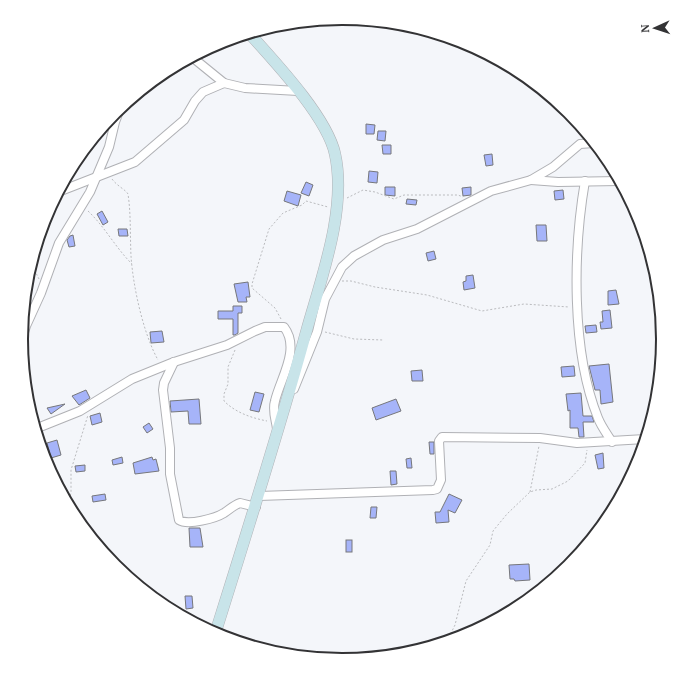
<svg xmlns="http://www.w3.org/2000/svg" width="683" height="678" font-family="'PT Serif',serif">
<style>
.building{fill:#a6b4f9;stroke:#76777b}
.lines{fill:none;stroke-linecap:round;stroke-linejoin:round}
.street-casing{stroke:#b0b1b5;stroke-width:10}
.secondary-casing{stroke:#b0b1b5;stroke-width:12}
.path{stroke:#babbbe;stroke-width:1;stroke-dasharray:2 2;stroke-linecap:butt}
.street{stroke:#fff;stroke-width:8}
.secondary{stroke:#c8e4e9;stroke-width:11}
.rim{fill:none;stroke:#333335;stroke-width:2}
</style>
<rect width="100%" height="100%" fill="#f4f6fa"/>
<g class="building">
<polygon points="366,124 375,125 374,134 366,134"/>
<polygon points="378,131 386,131 385,141 377,140"/>
<polygon points="382,145 391,145 391,154 383,154"/>
<polygon points="492,154 493,165 486,166 484,155"/>
<polygon points="369,171 378,172 377,183 368,182"/>
<polygon points="306,182 313,185 309,196 301,193"/>
<polygon points="385,187 395,187 395,196 385,195"/>
<polygon points="471,187 471,195 463,196 462,188"/>
<polygon points="563,190 564,199 555,200 554,191"/>
<polygon points="287,191 301,195 298,206 284,201"/>
<polygon points="407,199 417,200 416,205 406,204"/>
<polygon points="102,211 108,222 103,225 97,214"/>
<polygon points="536,225 546,225 547,241 537,241"/>
<polygon points="118,229 127,229 128,236 119,236"/>
<polygon points="73,235 75,246 69,247 67,240 70,236"/>
<polygon points="434,251 436,259 428,261 426,253"/>
<polygon points="473,275 475,288 464,290 463,282 466,281 466,276"/>
<polygon points="248,282 250,297 246,297 247,302 238,302 234,284"/>
<polygon points="616,290 619,304 608,305 608,291"/>
<polygon points="233,306 242,306 242,313 238,313 238,333 235,335 233,335 233,319 218,319 218,311 233,311"/>
<polygon points="610,310 612,328 601,329 600,322 603,322 602,311"/>
<polygon points="596,325 597,332 586,333 585,326"/>
<polygon points="162,331 164,342 151,343 150,332"/>
<polygon points="609,364 613,402 601,404 600,390 595,390 589,366"/>
<polygon points="574,366 575,376 562,377 561,367"/>
<polygon points="422,370 423,381 412,381 411,371"/>
<polygon points="86,390 90,398 79,405 72,396"/>
<polygon points="255,392 264,394 259,412 250,410"/>
<polygon points="581,393 583,416 592,416 594,422 583,422 584,437 579,437 578,428 570,428 570,410 568,411 566,394"/>
<polygon points="199,399 201,424 189,424 188,411 171,412 170,401"/>
<polygon points="396,399 401,411 376,420 372,408"/>
<polygon points="65,404 51,414 47,408"/>
<polygon points="100,413 102,422 92,425 90,416"/>
<polygon points="149,423 153,429 147,433 143,427"/>
<polygon points="57,440 61,455 51,458 47,443"/>
<polygon points="429,442 434,442 434,454 430,454"/>
<polygon points="603,453 604,468 598,469 595,455"/>
<polygon points="122,457 123,463 113,465 112,460"/>
<polygon points="152,457 153,460 156,459 159,471 135,474 133,463"/>
<polygon points="411,458 412,468 407,468 406,459"/>
<polygon points="85,465 85,471 76,472 75,466"/>
<polygon points="390,471 396,471 397,484 391,485"/>
<polygon points="105,494 106,500 93,502 92,496"/>
<polygon points="449,494 462,500 455,513 448,510 449,522 436,523 435,512 440,512"/>
<polygon points="371,507 377,507 376,518 370,518"/>
<polygon points="189,528 200,528 203,547 190,547"/>
<rect x="346" y="540" width="6" height="12"/>
<polygon points="529,564 530,580 515,581 514,579 510,579 509,565"/>
<polygon points="185,596 192,596 193,608 186,609"/>
</g>
<g class="lines">
<defs>
<g id="street">
<polyline points="192,57 224,83 245,88 298,91"/>
<polyline points="531,180 558,182 619,181"/>
<path d="M585 181C573 251 571 351 598 418 601 426 607 434 612 442"/>
<polyline points="58,192 135,162 184,120 195,101 203,92 224,83"/>
<polyline points="21,342 26,326 41,293 59,243 90,192 109,147 115,122 121,106"/>
<path d="M174 362 164 383 163 390 170 448V474L179 520C188 526 216 518 224 513 230 509 234 505 240 503L256 507"/>
<polyline points="294,389 317,332 325,299 342,267 354,256 383,240 417,229 491,191 531,180 553,167 580,144 594,143"/>
<path d="M35 429 80 411 132 379 174 362 227 345 255 331 265 327H284C301 349 280 379 275 401 272 411 276 420 277 429"/>
<polyline points="259,496 433,490 437,489 441,480 439,441 442,437 540,438 577,443 645,439"/>
</g>
<path id="secondary" d="M215 634C247 532 279 431 307 329 322 276 347 208 335 154 327 117 275 62 249 33"/>
</defs>
<use href="#street" class="street-casing"/>
<use href="#secondary" class="secondary-casing"/>
<g class="path">
<path d="M112 179C117 186 126 190 128 194 131 214 130 235 131 256 133 286 143 333 158 360"/>
<polyline points="347,198 363,190 375,192 394,199 404,195 458,195 463,197"/>
<path d="M88 211C105 227 115 247 132 264"/>
<polyline points="31,263 39,279"/>
<polyline points="342,281 351,281 375,287 427,295 482,311 524,304 569,307"/>
<polyline points="281,319 275,308 252,288 252,284 269,229 283,213 302,205 306,201 328,207"/>
<polyline points="325,332 354,339 383,340"/>
<path d="M235 350 228 367V384L224 394V401C236 413 252 418 267 421"/>
<polyline points="530,492 539,446"/>
<polyline points="67,503 71,493 71,470 88,415"/>
<polyline points="447,641 455,625 466,581 490,545 493,531 507,514 530,492 536,490 552,489 568,481 585,463 587,450"/>
</g>
<use href="#street" class="street"/>
<use href="#secondary" class="secondary"/>
</g>
<path d="M0 0H683V678H0ZM28 339a314 314 0 1 1 628 0a314 314 0 1 1-628 0Z" fill="#fff" fill-rule="evenodd"/>
<path class="rim" d="M28 339a314 314 0 1 1 628 0a314 314 0 1 1-628 0Z"/>
<g transform="translate(655 28) rotate(267)" stroke="#ffffff" stroke-width="3" paint-order="stroke">
<path d="M0-3L7 15L0 10L-7 15Z" fill="#333335"/>
<text y="-6" font-size="11" font-weight="bold" text-anchor="middle" fill="#333335">N</text>
</g>
</svg>
